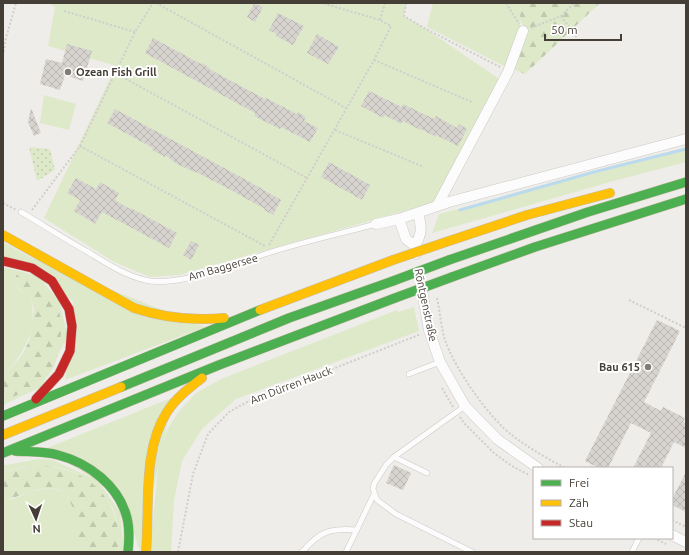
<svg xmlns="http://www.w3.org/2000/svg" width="689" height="555" font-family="Ubuntu,sans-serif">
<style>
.green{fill:#dee9ca}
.forest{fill:url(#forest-firs)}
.park{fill:url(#park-dots)}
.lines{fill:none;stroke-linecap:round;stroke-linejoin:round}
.stream{stroke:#bbdaeb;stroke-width:3}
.building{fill:url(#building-cross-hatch)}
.lane-casing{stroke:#ccc9c5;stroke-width:6}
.street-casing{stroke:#ccc9c5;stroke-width:11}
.fast-casing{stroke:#c6b9a6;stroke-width:10}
.slow-casing{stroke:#c6b9a6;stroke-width:10}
.jam-casing{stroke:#c6b9a6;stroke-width:10}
.path{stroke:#d0cdcb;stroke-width:2;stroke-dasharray:2 2;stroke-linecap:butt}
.lane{stroke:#fdfcfc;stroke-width:5}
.street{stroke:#fdfcfc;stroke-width:10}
.fast{stroke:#4caf50;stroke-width:9}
.slow{stroke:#ffc107;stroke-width:9}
.jam{stroke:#c62828;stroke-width:9}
.fast-bridge-casing{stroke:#c6b9a6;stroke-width:10;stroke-linecap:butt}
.slow-bridge-casing{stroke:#c6b9a6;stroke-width:10;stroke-linecap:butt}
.fast-bridge{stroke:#4caf50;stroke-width:9}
.slow-bridge{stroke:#ffc107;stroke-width:9}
.poi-dot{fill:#807b75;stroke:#fff;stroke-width:1.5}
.labels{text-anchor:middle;stroke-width:4;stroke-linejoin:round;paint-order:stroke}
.poi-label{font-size:11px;font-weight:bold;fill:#453e36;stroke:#fff;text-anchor:start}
.street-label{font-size:11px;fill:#453e36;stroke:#fff}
</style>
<defs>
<pattern id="forest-firs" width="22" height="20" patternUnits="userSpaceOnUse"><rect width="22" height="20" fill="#dee9ca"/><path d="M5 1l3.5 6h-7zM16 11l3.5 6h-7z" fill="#c0c9ae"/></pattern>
<pattern id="park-dots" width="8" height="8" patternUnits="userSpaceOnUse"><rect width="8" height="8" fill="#dee9ca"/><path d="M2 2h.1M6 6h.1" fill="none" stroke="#c0c9ae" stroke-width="1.8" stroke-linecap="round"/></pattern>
<pattern id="building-cross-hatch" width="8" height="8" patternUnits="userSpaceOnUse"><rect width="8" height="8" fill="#d7d4d0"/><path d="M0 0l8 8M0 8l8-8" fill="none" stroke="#bab7b3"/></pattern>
</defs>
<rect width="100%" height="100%" fill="#efede9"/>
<g class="green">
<polygon points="48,3 406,3 404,16 426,29 498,78 499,87 436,202 179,275 150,277 114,262 44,218 116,66 48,46 55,7"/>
<polygon points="433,3 521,3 520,36 506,67 427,27"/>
<polygon points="44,95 76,104 69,130 40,123"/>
<polygon points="686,150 686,162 610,182 432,233 439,214"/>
<polygon points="3,242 30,257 205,327 65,380 73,301 3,255"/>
<path d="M3 267 38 276 59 301 68 336 41 387 3 405V401L22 393 41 382 62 325 15 282 19 290 30 296C39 329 24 353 3 377Z"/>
<polygon points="414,307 419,331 236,399 202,429 182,461 174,501 171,552 150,552 159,455 168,428 179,411 196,393 221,379 397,310 398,312"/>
<polygon points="176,396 172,402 140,552 124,500 47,448"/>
<path d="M39 459 53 460 98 481 120 512 124 552H117C120 540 118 517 112 507 104 495 89 479 76 473 65 468 52 466 40 466 29 465 17 469 6 471L3 473V466L6 465Z"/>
<path d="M51 488 66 493C77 516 80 526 76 552H3V500L13 499 33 491Z"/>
</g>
<g class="forest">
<polygon points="521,3 600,3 525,74 510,68 527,34 520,19"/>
<path d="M16 275C56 282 68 316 58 353 57 358 55 365 52 370 43 386 19 394 3 401V377L22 355 29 341 34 310 30 296C19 290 15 288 16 275Z"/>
<path d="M38 465C51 467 63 468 75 473 106 486 124 520 117 552H76C79 528 77 515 66 493 61 491 55 488 50 488 34 488 19 498 3 500V473L6 471Z"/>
</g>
<polygon class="park" points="29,147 50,149 55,170 37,181"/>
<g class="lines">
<polyline class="stream" points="460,210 594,172 686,149"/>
</g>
<g class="building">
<polygon points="254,3 263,7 255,22 247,17"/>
<polygon points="278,13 304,26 293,45 276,36 277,34 269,30"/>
<polygon points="317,34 339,47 328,64 307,53"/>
<polygon points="153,38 201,64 202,63 210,68 209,69 265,99 266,98 297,114 298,112 306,117 304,121 318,128 310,142 281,127 280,129 254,116 255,113 145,53"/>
<polygon points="67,44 92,51 83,81 65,75 60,90 40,84 46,59 62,63"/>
<polygon points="369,91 402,107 403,104 434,119 436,116 457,128 459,124 467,129 458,146 436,135 436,137 421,129 420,130 403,121 401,124 385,115 383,118 361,106"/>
<polygon points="31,108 41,133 34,136 28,122"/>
<polygon points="115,109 250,182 281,200 273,215 264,210 265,209 227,188 194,171 194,172 177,164 165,155 165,157 152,150 153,148 107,123"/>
<polygon points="329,162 370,185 362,200 321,177"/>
<polygon points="76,178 96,189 100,182 119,193 115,200 130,209 131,208 177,233 169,248 102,212 95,224 74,211 80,200 67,193"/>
<polygon points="191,241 199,245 191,260 183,255"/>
<polygon points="657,320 680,331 644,402 661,411 663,407 685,418 683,422 686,423 686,448 674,442 661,468 633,468 651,433 631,423 608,468 599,468 585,461"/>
<polygon points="394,465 411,473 403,490 386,483"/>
<polygon points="686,472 686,512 672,505 672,499"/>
</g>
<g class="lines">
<defs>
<g id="lane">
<path d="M21 212C43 225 65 239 88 252 106 263 124 275 145 280 175 288 236 264 265 254 301 242 339 234 376 224"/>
<polyline points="409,374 440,362"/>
<polyline points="465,406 394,457 386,465 374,484 373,489 377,500 396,514 472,552"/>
<polyline points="394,457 427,473"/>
<path d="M302 552C320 531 330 528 357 530"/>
<polyline points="346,552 374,494"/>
<polyline points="632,552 639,538"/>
</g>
<g id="street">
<polyline points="437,206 508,72 523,31"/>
<polyline points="399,219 406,239 414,245"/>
<polyline points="376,224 399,219 449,202 686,139"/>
<path d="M416 254C414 243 418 243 420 234 422 227 420 220 418 214"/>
<polyline points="421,285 429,330 440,362 465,406 497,439 538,468"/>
<polyline points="672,535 686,542"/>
</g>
<g id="fast">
<polyline points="449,260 588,212 686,182"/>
<polyline points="452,277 535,247 686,199"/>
<polyline points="121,387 289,318 393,281"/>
<polyline points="3,416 260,310"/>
<path d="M15 451C29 452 44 451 58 455 89 463 119 486 127 518 130 530 129 541 128 552"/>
<polyline points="3,453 219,365 395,298"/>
</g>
<g id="slow">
<path d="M3 235 134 308C164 318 192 321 224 318"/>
<polyline points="446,242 527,215 610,193"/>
<polyline points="260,310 393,260"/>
<polyline points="3,435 121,387"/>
<path d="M146 552C150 508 142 450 167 412 176 398 189 388 202 378"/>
</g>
<polyline id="jam" points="3,261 32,268 52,281 69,309 72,326 70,351 59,374 36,399"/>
</defs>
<use href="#lane" class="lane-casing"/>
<use href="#street" class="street-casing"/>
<use href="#fast" class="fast-casing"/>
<use href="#slow" class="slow-casing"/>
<use href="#jam" class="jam-casing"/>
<g class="path">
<polyline points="156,3 346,108"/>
<polyline points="406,3 404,16 426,29 500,67"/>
<polyline points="506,3 519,24"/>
<polyline points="64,11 135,32"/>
<polyline points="561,16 577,38"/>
<polyline points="380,20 385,3"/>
<polyline points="531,28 561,16 574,3"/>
<polyline points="3,56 6,38 16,3"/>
<polyline points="374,60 472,102"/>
<polyline points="115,73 307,178"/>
<polyline points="335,130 424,167"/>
<polyline points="80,146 265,246"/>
<polyline points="3,203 16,210"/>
<polyline points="32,210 80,146 135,32 153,3"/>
<polyline points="269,245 374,60 391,26 380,20 322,3"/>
<path d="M437 298C440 312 441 327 445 340 455 369 489 418 513 436 529 448 548 459 565 468"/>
<polyline points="629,300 686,328"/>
<polyline points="442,388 453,407"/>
<polyline points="460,417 464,423 495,454 512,466 529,475"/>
<polyline points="672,520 686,527"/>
<polyline points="654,538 666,544"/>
<polyline points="178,552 193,474 208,434 229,412 256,397 325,372 421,334"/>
</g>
<use href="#lane" class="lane"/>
<use href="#street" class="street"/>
<use href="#fast" class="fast"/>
<use href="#slow" class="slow"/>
<use href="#jam" class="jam"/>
<defs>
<g id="fast-bridge">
<polyline points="393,281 449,260"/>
<polyline points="395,298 452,277"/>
</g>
<polyline id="slow-bridge" points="393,260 446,242"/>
</defs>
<use href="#fast-bridge" class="fast-bridge-casing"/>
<use href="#slow-bridge" class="slow-bridge-casing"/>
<use href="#fast-bridge" class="fast-bridge"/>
<use href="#slow-bridge" class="slow-bridge"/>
</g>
<g class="poi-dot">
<circle cx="68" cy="72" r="4"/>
<circle cx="648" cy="367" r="4"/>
</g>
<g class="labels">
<g class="poi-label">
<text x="76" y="76">Ozean Fish Grill</text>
<text x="640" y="371" text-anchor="end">Bau 615</text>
</g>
<g class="street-label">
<text transform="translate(223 267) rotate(-16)" y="4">Am Baggersee</text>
<text transform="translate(426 305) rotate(78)" y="4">Röntgenstraße</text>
<text transform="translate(291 385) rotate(-21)" y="4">Am Dürren Hauck</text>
</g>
</g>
<rect width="689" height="555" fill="none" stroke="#453e36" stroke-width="8"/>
<rect x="533" y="467" width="140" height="72" fill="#ffffff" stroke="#b5b2af"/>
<rect x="541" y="480" width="20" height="6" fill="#4caf50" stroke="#b5b2af"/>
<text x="569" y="487" font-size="12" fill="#453e36">Frei</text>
<rect x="541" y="500" width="20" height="6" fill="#ffc107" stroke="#b5b2af"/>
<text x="569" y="507" font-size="12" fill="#453e36">Zäh</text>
<rect x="541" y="520" width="20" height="6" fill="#c62828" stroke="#b5b2af"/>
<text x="569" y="527" font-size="12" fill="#453e36">Stau</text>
<g transform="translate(36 519) rotate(177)" stroke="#ffffff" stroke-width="3" paint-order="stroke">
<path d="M0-3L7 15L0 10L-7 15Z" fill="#453e36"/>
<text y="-6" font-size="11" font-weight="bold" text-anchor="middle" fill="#453e36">N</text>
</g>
<path d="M545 34v6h76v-6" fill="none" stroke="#453e36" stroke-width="2"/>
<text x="551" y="34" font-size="12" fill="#453e36" stroke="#ffffff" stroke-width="3" paint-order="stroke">50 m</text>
</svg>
